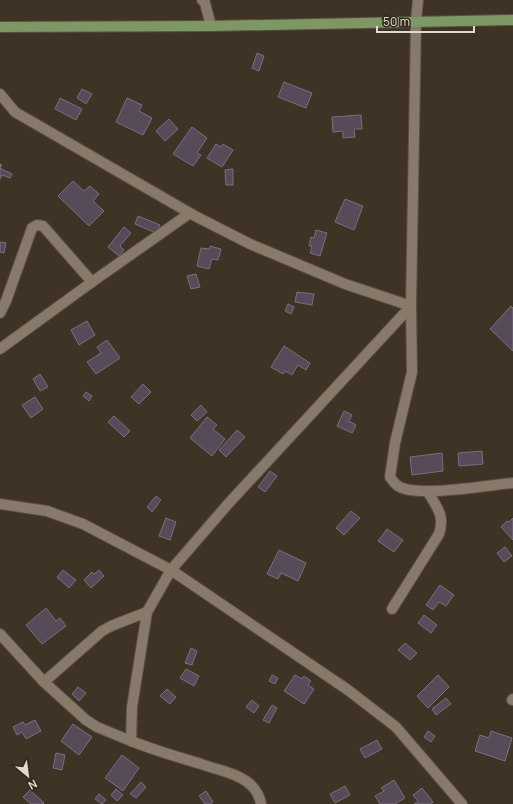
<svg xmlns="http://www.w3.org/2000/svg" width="513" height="804" font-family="Manrope,sans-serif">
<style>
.building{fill:#574b5a;stroke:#7b6e7e}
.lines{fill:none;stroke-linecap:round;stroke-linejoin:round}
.minor-casing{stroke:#5a5044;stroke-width:12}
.major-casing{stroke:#5a5044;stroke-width:12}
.minor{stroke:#887a6a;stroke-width:10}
.major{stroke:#7d9765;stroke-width:10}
</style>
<rect width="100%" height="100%" fill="#3f3325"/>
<g class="building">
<polygon points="257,53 264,56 259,71 252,68"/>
<polygon points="284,82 312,93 306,108 278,97"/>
<polygon points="82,89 92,94 86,104 77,98"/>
<polygon points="60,98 82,109 76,120 55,109"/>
<polygon points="127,98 142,105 139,111 152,118 143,135 116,122"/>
<polygon points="361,115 362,129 354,129 355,137 343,138 343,131 333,132 332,117"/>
<polygon points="169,119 178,129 165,141 156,131"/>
<polygon points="192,127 207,138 197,153 201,155 193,166 173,154"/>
<polygon points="216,144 221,147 223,144 233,150 222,167 207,158"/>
<polygon points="0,164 2,165 0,168 12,174 10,178 2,175 0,179"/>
<polygon points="233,169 233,185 226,185 225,170"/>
<polygon points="73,181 84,191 90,186 99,194 93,201 104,211 89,226 58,196"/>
<polygon points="345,199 363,206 354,230 335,222"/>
<polygon points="138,216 160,225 156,233 135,224"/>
<polygon points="124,227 131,233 120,246 124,250 119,256 108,247"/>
<polygon points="316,230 327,233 320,256 310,253 312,246 309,246 311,237 314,238"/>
<polygon points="0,242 6,243 4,253 0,252"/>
<polygon points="210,246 221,249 218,260 212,259 209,269 197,266 201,248 210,249"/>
<polygon points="196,274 200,287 191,289 187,276"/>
<polygon points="297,292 314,294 312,305 295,302"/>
<polygon points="288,304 294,307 291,314 285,311"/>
<polygon points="511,306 513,308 513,351 490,329"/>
<polygon points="87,321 95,335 79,345 71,330"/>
<polygon points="107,340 120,358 96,374 87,362 101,353 97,347"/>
<polygon points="284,346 310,363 306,370 298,365 292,375 285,371 283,374 271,367"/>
<polygon points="40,374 48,387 40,391 33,379"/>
<polygon points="143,384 151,392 139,404 131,397"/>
<polygon points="86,392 92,396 89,401 83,396"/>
<polygon points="35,397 43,409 31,418 22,405"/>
<polygon points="201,405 207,412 197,421 191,415"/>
<polygon points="344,411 352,415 349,421 356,425 352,433 337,426"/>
<polygon points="114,416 130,431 124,437 108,422"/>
<polygon points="207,417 217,425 213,429 225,439 212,456 190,438"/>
<polygon points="237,430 245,437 226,457 219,450"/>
<polygon points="482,451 483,464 459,466 458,453"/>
<polygon points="442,453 443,471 412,475 410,457"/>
<polygon points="270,471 277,476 265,492 258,487"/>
<polygon points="156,496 161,500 152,512 147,507"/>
<polygon points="351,511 360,518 344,535 336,528"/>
<polygon points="166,518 176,522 170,540 159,536"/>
<polygon points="513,518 513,540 501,527 507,521 509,522"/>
<polygon points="387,529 403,540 394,552 378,541"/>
<polygon points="505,547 512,556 504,562 497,553"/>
<polygon points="279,550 306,563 298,581 281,573 278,579 267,574"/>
<polygon points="63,570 76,580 69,588 57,577"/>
<polygon points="99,570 104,576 91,588 84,580 92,572 94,574"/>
<polygon points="440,585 454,595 446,606 439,602 433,610 426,605"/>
<polygon points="46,608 56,621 60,618 66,626 42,644 26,625"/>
<polygon points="424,615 437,625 431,633 418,623"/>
<polygon points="405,643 417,653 410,660 398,650"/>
<polygon points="191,648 197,651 192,665 185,663"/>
<polygon points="186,669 199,676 194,686 180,678"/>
<polygon points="272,675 278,678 275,684 269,681"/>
<polygon points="295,675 302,679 304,676 311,681 308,685 314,689 304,704 284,691"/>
<polygon points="438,675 449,687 428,708 417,696"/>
<polygon points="78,687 86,693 79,701 72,694"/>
<polygon points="167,689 176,697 170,704 160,696"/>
<polygon points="446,698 451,704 436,715 432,709"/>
<polygon points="252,700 259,706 254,713 246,707"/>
<polygon points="272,705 277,708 269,723 263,720"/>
<polygon points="35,720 41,731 26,739 22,732 17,735 13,727 23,722 25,725"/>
<polygon points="73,724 92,737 79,755 61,741"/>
<polygon points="428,731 435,736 431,742 424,737"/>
<polygon points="491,731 512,738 505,761 475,751 480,735 489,738"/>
<polygon points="377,740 382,749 365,758 360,749"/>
<polygon points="56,753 65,755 62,770 53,768"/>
<polygon points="122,755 139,768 123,791 105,778"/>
<polygon points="394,780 405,798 395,804 380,804 375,796 384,791 381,788"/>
<polygon points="141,782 146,787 136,798 130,794"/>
<polygon points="345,786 350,795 335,803 330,794"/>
<polygon points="422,788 433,802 430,804 414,804 418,801 413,795"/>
<polygon points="116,789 123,795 117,801 111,795"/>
<polygon points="30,790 44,803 43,804 31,804 23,797"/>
<polygon points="206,791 213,802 210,804 205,804 199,796"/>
<polygon points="99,794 106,800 102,804 95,799"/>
</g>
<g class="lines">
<defs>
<g id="minor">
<polyline points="202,0 205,3 211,26"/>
<path d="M0 94 15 112 195 216 250 244 345 284 411 306 412 372 395 443 390 477C392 480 395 484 398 486 416 498 490 485 513 483"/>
<polyline points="0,313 6,301 32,228 37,225 43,226 92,282"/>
<polyline points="0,349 92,282 190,213"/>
<polyline points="0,504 47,511 83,524 171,570 228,504 411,306 416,21 418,0"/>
<path d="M392 609 439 534C445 515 437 508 428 492"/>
<polyline points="0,634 44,682 86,720 97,727 131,741"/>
<polyline points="44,682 102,631 111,626 147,612"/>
<polyline points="512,700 513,699"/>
<path d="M261 804C260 798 256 790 251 785 239 774 222 771 207 766 182 758 156 751 131 741L132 707 147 612 171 570 348 690 396 727 462 804"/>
</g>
<polyline id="major" points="0,27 211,26 513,20"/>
</defs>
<use href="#minor" class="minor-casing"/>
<use href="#major" class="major-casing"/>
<use href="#minor" class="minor"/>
<use href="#major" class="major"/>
</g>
<g transform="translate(28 776) rotate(151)" stroke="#35291b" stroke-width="3" paint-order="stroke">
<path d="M0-3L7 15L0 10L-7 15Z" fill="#e1d9d0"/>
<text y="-6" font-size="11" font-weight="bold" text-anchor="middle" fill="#e1d9d0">N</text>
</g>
<path d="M377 26v6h97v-6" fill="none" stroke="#e1d9d0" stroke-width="2"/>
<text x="383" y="26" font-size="12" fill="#e1d9d0" stroke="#35291b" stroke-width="3" paint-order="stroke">50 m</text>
</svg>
